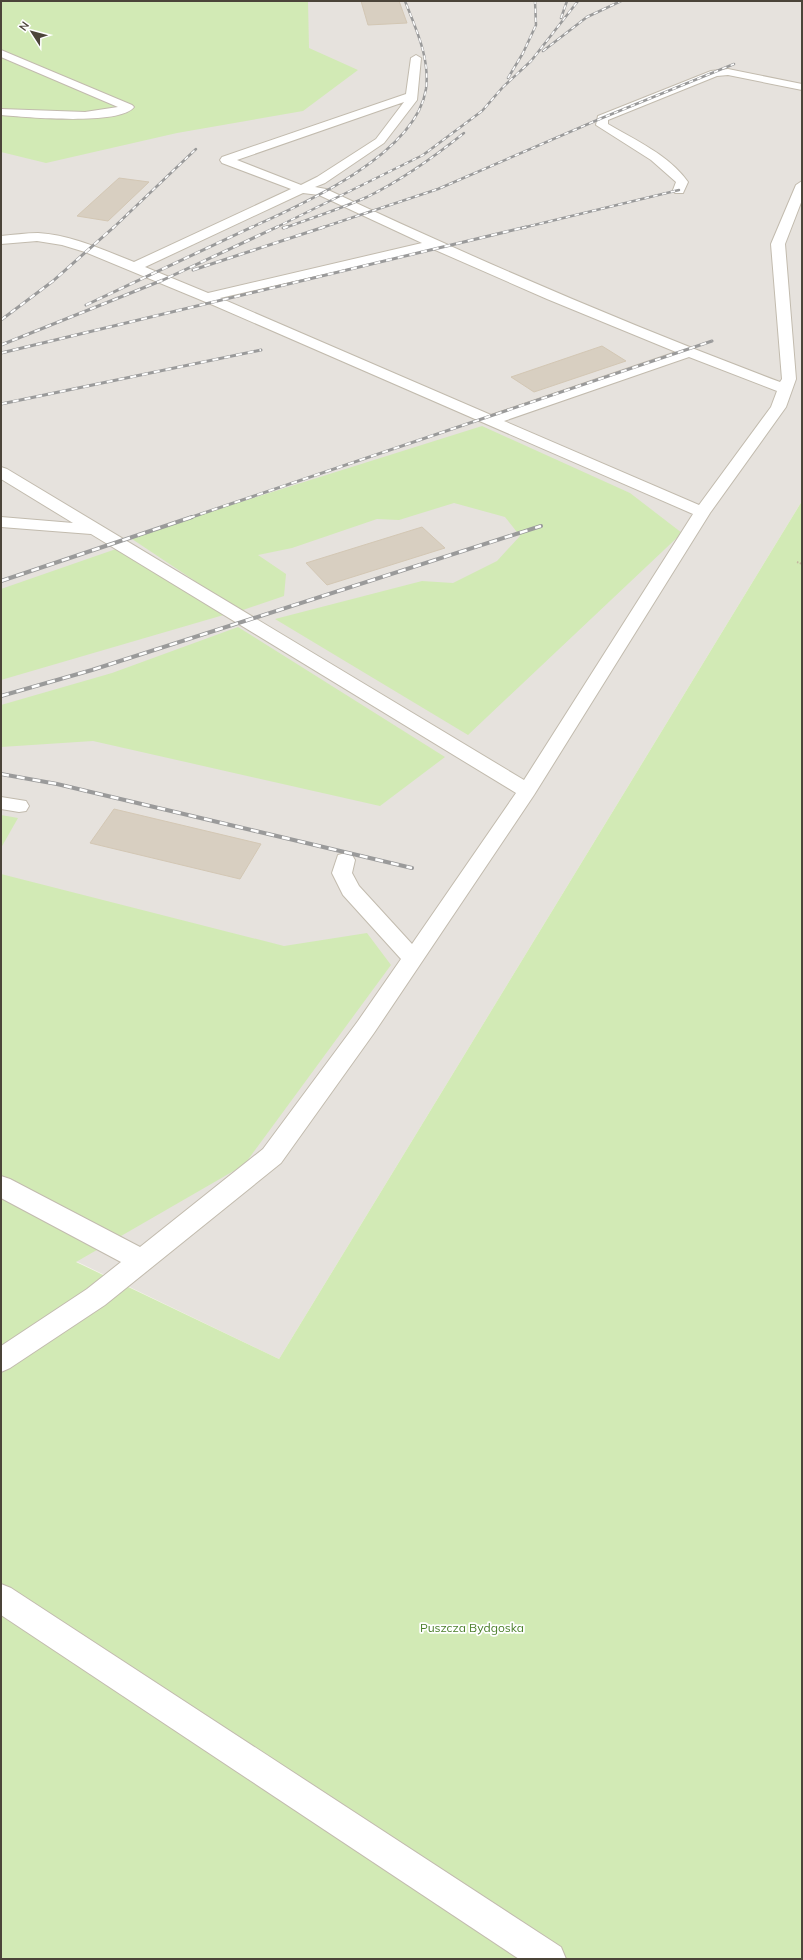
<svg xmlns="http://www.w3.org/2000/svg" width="803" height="1960" font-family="Mulish,sans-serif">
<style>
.industrial{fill:#e6e2dd}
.green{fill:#d2eab5}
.building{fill:#d8cfc1;stroke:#d3c7b4}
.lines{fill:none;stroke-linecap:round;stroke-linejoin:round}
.minor-casing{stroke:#c2bbae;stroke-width:2}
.path{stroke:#c4b79f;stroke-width:2;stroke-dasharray:1.5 1.5;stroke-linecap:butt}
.minor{fill:#fff;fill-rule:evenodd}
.rail-far2-casing{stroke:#9a9a9a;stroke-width:2.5}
.rail-far1-casing{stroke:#9a9a9a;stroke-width:3}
.rail-casing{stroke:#9a9a9a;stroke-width:4}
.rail-far2{stroke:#fff;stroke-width:1.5;stroke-dasharray:4.5;stroke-linecap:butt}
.rail-far1{stroke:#fff;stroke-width:2;stroke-dasharray:6;stroke-linecap:butt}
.rail{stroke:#fff;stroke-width:2.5;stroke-dasharray:8;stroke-linecap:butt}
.labels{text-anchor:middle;stroke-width:3.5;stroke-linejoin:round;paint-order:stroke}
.near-park-label{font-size:12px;fill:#4a7f2a;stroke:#fff}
</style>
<rect width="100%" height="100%" fill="#f6f3ec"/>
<polygon class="industrial" points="1,1 802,1 802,501 279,1359 1,1225"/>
<g class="green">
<polygon points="1,1 308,1 309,48 358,70 303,111 177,133 46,163 1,152"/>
<polygon points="482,426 630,493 682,533 468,735 275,619 422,581 453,583 497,561 520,536 505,517 454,503 399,520 377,519 292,548 258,555 286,574 284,596 240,611 129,537"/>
<polygon points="802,501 802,1959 1,1959 1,874 284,946 367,933 391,965 244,1165 76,1262 279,1359"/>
<polygon points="116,549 227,614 1,680 1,589"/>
<polygon points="238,627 445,757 380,806 93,741 1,747 1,705 112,673"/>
<polygon points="1,815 18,818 1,848"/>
</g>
<g class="building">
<polygon points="361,1 399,1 407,23 368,25"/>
<polygon points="119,178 149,182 108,221 77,216"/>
<polygon points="602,346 626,361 534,392 511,377"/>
<polygon points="422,527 445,548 327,585 306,563"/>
<polygon points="114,809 261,844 240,879 90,843"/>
</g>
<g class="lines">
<defs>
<g id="minor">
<path d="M1 50 132 105 134 107C120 126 24 117 1 115V109L85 112 118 107 1 57Z"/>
<path d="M416 55 421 58 417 100 384 143 325 183 315 187 326 189C475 259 626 324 780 382L782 379 771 244 796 185 802 181V200L785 244 796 379 786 407 710 513 534 795 374 1033 281 1163 105 1305 10 1368 1 1372V1346L87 1289 121 1262 1 1198V1176L10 1179 140 1247 263 1149 358 1021 401 959 343 895 332 873 338 855 345 853 352 855 355 860 352 873 359 886 412 944 516 793 91 534 1 527V517L73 523 1 479V467L7 469 524 780 693 514 213 305 85 252 62 245 37 241 1 244V236C13 235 26 233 38 233 72 235 103 250 134 262L291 189 222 163 220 160 222 157 406 94 411 58ZM404 102 376 139 317 177 301 185 237 160ZM303 193 319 195 422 243 208 293 145 267ZM433 249 547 299 676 352 491 415 220 298ZM689 357 777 391 771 407 699 505 504 421Z"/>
<path d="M728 69 802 84V90L728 75 717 76 608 120V124C635 140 669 155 688 182L683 193H675L673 190 676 182 651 160 596 125 598 116 711 71Z"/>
<polygon points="1,797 26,801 29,806 26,811 19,812 1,809"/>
<polygon points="1,1584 11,1588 561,1947 566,1959 519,1959 1,1615"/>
</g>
</defs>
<use href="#minor" class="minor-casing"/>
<polyline class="path" points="797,562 802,564"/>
<use href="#minor" class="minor"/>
<defs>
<g id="rail-far2">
<polyline points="561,18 567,1"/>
<polyline points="543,51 587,17 621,1"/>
<polyline points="508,78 523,53 536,25 535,1"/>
<polyline points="113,228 196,149"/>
<path d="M250 228C304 204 416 154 426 89 430 58 416 29 405 1"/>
<polyline points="275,228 423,155 482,111 503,87 531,61 578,1"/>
<path d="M284 228C312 218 340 209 367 197 402 180 434 157 464 133"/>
<polyline points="321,228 438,189 602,118 734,64"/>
<polyline points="522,228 679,190"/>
</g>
<g id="rail-far1">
<polyline points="283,228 287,227"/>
<polyline points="193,270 324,227"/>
<polyline points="86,305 252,227"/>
<polyline points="1,320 53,281 114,227"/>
<polyline points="1,345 163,280 277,227"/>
<polyline points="1,353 526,227"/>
<polyline points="1,404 261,350"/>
<polyline points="189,518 712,341"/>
</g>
<g id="rail">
<polyline points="1,581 192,517"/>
<polyline points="1,696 92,670 541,526"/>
<polyline points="1,774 57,784 412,868"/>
</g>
</defs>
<use href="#rail-far2" class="rail-far2-casing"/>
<use href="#rail-far1" class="rail-far1-casing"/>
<use href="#rail" class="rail-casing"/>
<use href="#rail-far2" class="rail-far2"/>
<use href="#rail-far1" class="rail-far1"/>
<use href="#rail" class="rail"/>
</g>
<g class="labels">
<g class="near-park-label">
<text x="472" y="1632">Puszcza Bydgoska</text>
</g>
</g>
<rect width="803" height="1960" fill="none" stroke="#4b4439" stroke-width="4"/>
<g transform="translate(32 32) rotate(306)" stroke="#ffffff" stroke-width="3" paint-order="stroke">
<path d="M0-3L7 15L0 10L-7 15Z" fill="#4b4439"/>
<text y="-6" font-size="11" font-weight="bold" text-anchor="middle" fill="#4b4439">N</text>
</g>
</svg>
